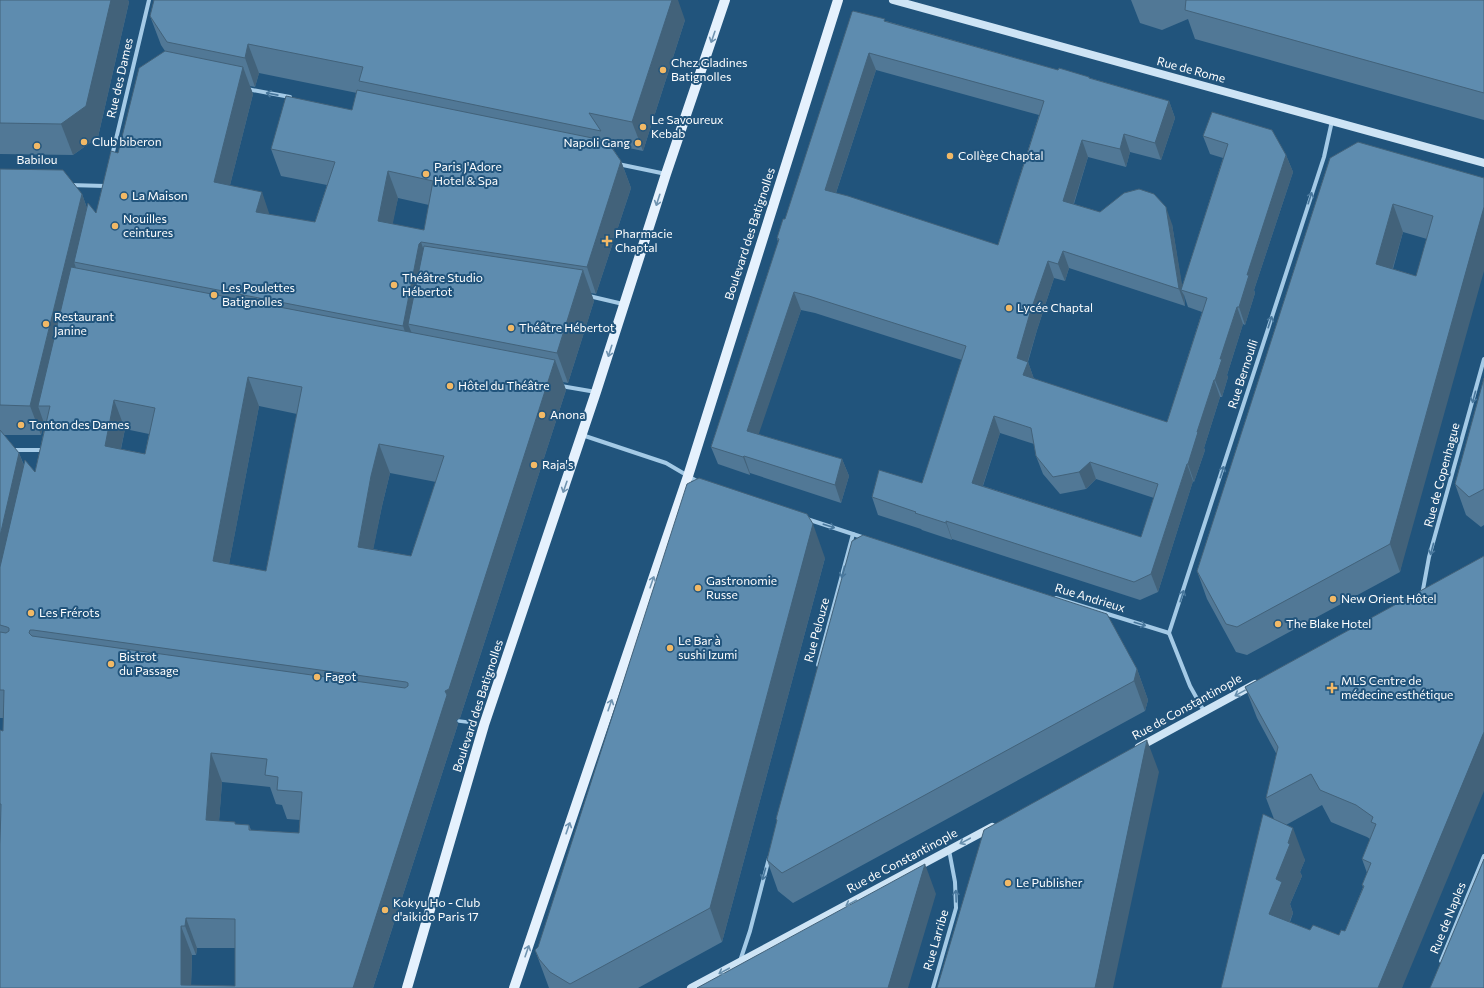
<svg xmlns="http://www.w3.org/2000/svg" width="1484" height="988" font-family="Commissioner,sans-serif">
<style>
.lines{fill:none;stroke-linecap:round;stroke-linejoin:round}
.pedestrian{stroke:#a4cae6;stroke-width:3.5}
.minor{stroke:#a4cae6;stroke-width:4}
.secondary{stroke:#cee4f5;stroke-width:8}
.primary{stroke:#e5f1fd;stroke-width:10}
.wall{fill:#517896;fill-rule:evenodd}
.shaded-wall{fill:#42627a}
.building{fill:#5e8caf;stroke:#42627a;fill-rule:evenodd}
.oneway{stroke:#6f93b0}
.oneway2{stroke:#48779c}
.oneway3{stroke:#668eac}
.poi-dot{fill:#f2b966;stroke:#21547c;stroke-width:1.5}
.labels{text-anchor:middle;stroke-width:4;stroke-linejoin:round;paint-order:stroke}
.poi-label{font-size:12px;fill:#fff;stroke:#21547c;text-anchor:start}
.street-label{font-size:12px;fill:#fff;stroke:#21547c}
</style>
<rect width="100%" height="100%" fill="#21547c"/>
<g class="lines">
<polyline class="pedestrian" points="459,721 467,722"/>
<g class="minor">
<polyline points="247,89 290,97"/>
<polyline points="112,156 149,0"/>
<polyline points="618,164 666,174"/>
<polyline points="69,185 105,186"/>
<polyline points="589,296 623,304"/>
<polyline points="561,386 596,392"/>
<polyline points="582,435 666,463 700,483"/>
<polyline points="11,450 41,450"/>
<polyline points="807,519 865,538"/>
<polyline points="1422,595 1429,557 1484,359"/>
<polyline points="1056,598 1169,633"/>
<polyline points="1169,633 1324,157 1332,121"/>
<polyline points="1169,633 1190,686 1205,713"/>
<polyline points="818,665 853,534"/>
<polyline points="740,961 750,931 769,858"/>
<polyline points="1441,961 1484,856"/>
<polyline points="933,988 956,908 955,882 949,850"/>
</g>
<g class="secondary">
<polyline points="893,0 1484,163"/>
<polyline points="1139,747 1255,684"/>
<polyline points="691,988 992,827"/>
</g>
<g class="primary">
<polyline points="407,988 484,725 596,392 666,174 725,0"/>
<polyline points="514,988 688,476 838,0"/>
</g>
</g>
<g class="wall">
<polygon points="0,0 128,0 129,2 98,137 73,155 0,154"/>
<polygon points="1131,0 1484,0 1484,120 1195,39 1188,19 1162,30 1140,23"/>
<path d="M150 16 685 20 643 151 610 144 621 161 631 188 596 294 591 293 594 301 568 383 563 382 566 390 460 718 456 720 458 724 373 988H0V730L3 731 4 718H0V169L82 194 87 208 96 213 118 153 165 51 161 45ZM259 73 357 93 352 110 271 149 281 176 327 185 315 222 270 215 230 185 253 94 250 86 255 87ZM398 198 429 205 424 230 392 224ZM259 406 297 414 266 571 229 564ZM44 423 45 426 35 472 24 465 19 453 4 435H41ZM125 429 149 434 145 454 121 449ZM390 473 436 482 411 556 373 549 382 506ZM222 782 270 787 276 804 282 805 287 819 300 820 299 833 251 830 249 825 235 824V822L219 821ZM197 948H235V986L191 985 192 955H196Z"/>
<path d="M886 21 1058 70 1089 77 1090 78 1169 101 1175 118 1161 160 1130 152 1126 167 1088 157 1074 204 1100 212 1172 224 1182 287 1223 158 1210 154 1203 136 1286 155 1293 172 1254 290 1255 293 1245 325 1243 324 1227 375 1228 377 1222 397H1220L1204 448 1205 450 1194 482 1193 481 1158 592 1140 600 952 539V540L922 530 921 529 878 515 872 497 922 483 962 360 815 313 801 310 758 434 842 459 849 476 841 503 750 473V475L718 464 711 447 778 242 777 238ZM876 70 1039 115 998 245 836 193ZM1069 268 1185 306 1184 295 1188 307 1202 312 1167 422 1034 379 1028 362 1037 330 1054 278 1065 281ZM1000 433 1034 444 1036 456 1043 474 1060 494 1086 489 1096 479 1154 498 1141 537 983 486Z"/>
<path d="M1330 158 1484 178 1400 572 1247 655 1236 652 1207 599 1197 571ZM1403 232 1427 239 1416 276 1393 269Z"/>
<polygon points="1484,378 1484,525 1481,527 1466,515 1455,484"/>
<path d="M1484 556 1402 988H1221L1274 819 1266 798 1277 755 1257 718 1245 687ZM1322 805 1331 822 1367 837 1370 839 1362 859 1367 873 1362 885 1363 887 1345 931 1339 935 1310 930 1290 922 1293 913 1290 904 1302 876 1300 872 1305 860 1286 825Z"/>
<polygon points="825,558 722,942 638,988 549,988 535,950 538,947"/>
<polygon points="1137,669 1148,700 1145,711 793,903 778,891 767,860 777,821 776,819"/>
</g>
<g class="shaded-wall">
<polygon points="111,0 128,0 129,2 98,137 73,155 61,124"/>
<polygon points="672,0 678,0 685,20 643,151 632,122"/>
<polygon points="248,44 259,73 255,87 245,58"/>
<polygon points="869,53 876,70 831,208 825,190"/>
<polygon points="243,67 253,94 224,209 214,182"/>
<polygon points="1169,101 1175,118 1161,160 1155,143"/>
<polygon points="1124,134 1130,152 1126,167 1120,149"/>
<polygon points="1082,140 1088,157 1069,218 1063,201"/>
<polygon points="1286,155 1293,172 1254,290 1255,293 1245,325 1239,307 1247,275"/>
<polygon points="621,161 631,188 596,294 587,267"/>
<polygon points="388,171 398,198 388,248 378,221"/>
<polygon points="262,192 271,219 256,212"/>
<polygon points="82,194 92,223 74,262 79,277 38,406 44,423 41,435 30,406"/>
<polygon points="1393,204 1403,232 1386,291 1376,264"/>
<polygon points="1166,207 1172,224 1183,290 1181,290 1184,295 1185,306 1179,289"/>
<polygon points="1484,207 1484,271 1400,572 1390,544"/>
<polygon points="421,242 430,269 408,324 415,341 412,353 403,326 419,244"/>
<polygon points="1063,251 1069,268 1065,281 1058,264"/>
<polygon points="1048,261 1054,278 1037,330 1026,367 1028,362 1034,379 1030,393 1017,358 1030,313"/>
<polygon points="583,270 594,301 568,383 557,353"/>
<polygon points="794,292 801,310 754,448 747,431"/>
<polygon points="1237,307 1243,324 1227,375 1228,377 1222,397 1215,380 1220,359"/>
<polygon points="555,360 566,390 460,718 456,720 458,724 373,988 353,988 445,691"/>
<polygon points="248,377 259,406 224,591 213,561"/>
<polygon points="1214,380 1220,397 1204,448 1205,450 1194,482 1188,464 1197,432"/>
<polygon points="114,400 125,429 115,476 105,446"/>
<polygon points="994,416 1000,433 978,500 972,483"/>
<polygon points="379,444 390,473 382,506 368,576 358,547 371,476"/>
<polygon points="19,453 30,482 0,611 0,536"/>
<polygon points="744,456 750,473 750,475 743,457"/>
<polygon points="842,459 849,476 841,503 835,485"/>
<polygon points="1090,462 1096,479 1086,489 1079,472"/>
<polygon points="1187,464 1193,481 1158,592 1151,574"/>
<polygon points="946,521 952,539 952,540 946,523"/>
<polygon points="813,524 825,558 722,942 710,908"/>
<polygon points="1137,669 1148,700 1145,711 1134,681"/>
<polygon points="1484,732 1484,791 1402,988 1378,988"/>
<polygon points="1147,740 1159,772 1113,988 1095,988"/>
<polygon points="211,753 222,782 217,849 206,820"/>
<polygon points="1293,828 1305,860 1300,872 1302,876 1290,904 1293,913 1280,945 1269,914 1276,879"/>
<polygon points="925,864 936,894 908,988 888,988"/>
<polygon points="186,918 197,948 196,955 185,926"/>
<polygon points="181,926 192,955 191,988 181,985"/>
</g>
<g class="building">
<polygon points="0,0 111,0 86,106 61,124 0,123"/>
<polygon points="154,0 672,0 632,122 589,113 601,131 359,81 363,67 248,44 245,58 167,42 150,16"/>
<polygon points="1186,0 1484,0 1484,93 1185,10"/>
<path d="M853 11 885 19 884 21 1058 70 1059 68 1089 77V78L1169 101 1155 143 1124 134 1120 149 1082 140 1063 201 1100 212 1124 193 1139 189 1154 194 1166 207 1179 289 1063 251 1058 264 1048 261 1030 313 1017 358 1028 362 1023 375 1167 422 1207 298 1181 290 1228 144 1203 136 1212 112 1272 130 1286 155 1247 275H1249L1239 307H1237L1220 359H1222L1215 380H1214L1197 432H1198L1188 464H1187L1151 574 1134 582 946 521V523L915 513 916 512 872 497 879 470 922 483 966 346 809 296 794 292 747 431 842 459 835 485 744 456 743 457 711 447 779 239 777 238 783 219H785L852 12ZM869 53 1044 101 998 245 848 196 825 190ZM994 416 1031 428 1036 456 1053 477 1079 472 1090 462 1158 484 1141 537 972 483Z"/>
<path d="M165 51 243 67 214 182 262 192 256 212 315 222 335 162 271 149 286 96 352 110 357 90 607 141 621 161 587 267 421 242 419 244 403 326 74 262 88 203 96 213 111 151 118 153 139 68ZM388 171 433 181 424 230 378 221Z"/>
<path d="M1358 142 1484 178V207L1390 544 1237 627 1226 624 1197 571 1330 158ZM1393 204 1433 216 1416 276 1376 264Z"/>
<polygon points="0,169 63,170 82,194 30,406 0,405"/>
<polygon points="424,246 583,270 557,353 408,324"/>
<path d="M71 267 555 360 449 689 445 691 447 695 353 988H0V844L1 804H0V730L3 731 4 690H0V632L6 633 9 631V628L7 627 0 625V567L25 460 35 472 50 406H38ZM248 377 302 387 266 571 213 561ZM114 400 155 408 145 454 105 446ZM379 444 444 456 411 556 358 547 371 476ZM30 630H33L406 682 408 683V686L405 688 32 636 29 633ZM211 753 267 759 265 775 278 777 277 790 302 792 299 833 249 830V825L235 824V822L206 820ZM186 918 235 919V986L181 985V926H185Z"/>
<polygon points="1484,378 1484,489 1469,497 1455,484"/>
<polygon points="0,430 19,453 0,536"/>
<polygon points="699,478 807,514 813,524 710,908 570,984 550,972 539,959 535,950 538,947 687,484"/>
<polygon points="863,535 1107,614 1137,669 1134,681 782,873 767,860 777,820 776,819 852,541"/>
<polygon points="1484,556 1484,732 1378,988 1221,988 1263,814 1293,828 1288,843 1290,844 1276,879 1282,882 1269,914 1310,930 1313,925 1339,935 1341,930 1345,931 1364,886 1362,885 1371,863 1362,859 1376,824 1371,822 1373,817 1356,805 1320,790 1311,774 1266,798 1278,747 1245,687"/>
<polygon points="1147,740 1095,988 937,988 984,830"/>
<polygon points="1484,859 1484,988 1430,988"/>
<polygon points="925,864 888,988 697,988"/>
</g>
<defs><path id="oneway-shaft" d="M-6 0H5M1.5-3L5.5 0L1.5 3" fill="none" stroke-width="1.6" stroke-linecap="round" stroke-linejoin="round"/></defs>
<g class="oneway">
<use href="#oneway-shaft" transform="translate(713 37) rotate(109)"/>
<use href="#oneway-shaft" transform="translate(658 200) rotate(108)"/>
<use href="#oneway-shaft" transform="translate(610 351) rotate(108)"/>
<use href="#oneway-shaft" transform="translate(565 487) rotate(109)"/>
<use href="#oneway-shaft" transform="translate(652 582) rotate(-71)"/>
<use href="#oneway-shaft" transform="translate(610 705) rotate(-71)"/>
<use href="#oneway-shaft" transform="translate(568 828) rotate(-71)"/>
<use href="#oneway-shaft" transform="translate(527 951) rotate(-71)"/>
</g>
<g class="oneway2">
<use href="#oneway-shaft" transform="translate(272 94) rotate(-169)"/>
<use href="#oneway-shaft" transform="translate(1310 198) rotate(-72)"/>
<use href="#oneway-shaft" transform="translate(1270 322) rotate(-72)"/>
<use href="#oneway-shaft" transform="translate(1474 397) rotate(105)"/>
<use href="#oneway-shaft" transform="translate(1222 472) rotate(-72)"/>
<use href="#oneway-shaft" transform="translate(829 526) rotate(18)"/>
<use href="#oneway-shaft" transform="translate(1432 549) rotate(105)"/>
<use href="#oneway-shaft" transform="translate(843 572) rotate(105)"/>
<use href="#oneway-shaft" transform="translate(1182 596) rotate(-72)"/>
<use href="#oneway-shaft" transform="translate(1140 624) rotate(17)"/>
<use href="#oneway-shaft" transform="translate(764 874) rotate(105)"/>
<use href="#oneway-shaft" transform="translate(956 896) rotate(-92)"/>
</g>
<g class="oneway3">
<use href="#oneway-shaft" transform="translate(1240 693) rotate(151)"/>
<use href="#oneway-shaft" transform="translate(965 841) rotate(152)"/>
<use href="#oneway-shaft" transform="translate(851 903) rotate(152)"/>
<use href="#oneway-shaft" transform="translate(724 971) rotate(152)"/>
</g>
<g class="poi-dot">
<circle cx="663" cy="70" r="4"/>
<circle cx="643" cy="127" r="4"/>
<circle cx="84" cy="142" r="4"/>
<circle cx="638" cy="143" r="4"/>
<circle cx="37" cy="146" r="4"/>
<circle cx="950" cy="156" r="4"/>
<circle cx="426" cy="174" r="4"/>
<circle cx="124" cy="196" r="4"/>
<circle cx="115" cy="226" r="4"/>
<path d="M605 235h4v4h4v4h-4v4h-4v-4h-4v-4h4z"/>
<circle cx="394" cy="285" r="4"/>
<circle cx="214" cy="295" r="4"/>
<circle cx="1009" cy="308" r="4"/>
<circle cx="46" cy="324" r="4"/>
<circle cx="511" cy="328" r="4"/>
<circle cx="450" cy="386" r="4"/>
<circle cx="542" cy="415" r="4"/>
<circle cx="21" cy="425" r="4"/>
<circle cx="534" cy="465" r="4"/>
<circle cx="698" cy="588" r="4"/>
<circle cx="1333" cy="599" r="4"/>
<circle cx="31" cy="613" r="4"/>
<circle cx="1278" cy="624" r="4"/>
<circle cx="670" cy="648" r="4"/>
<circle cx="111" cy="664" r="4"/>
<circle cx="317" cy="677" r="4"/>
<path d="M1330 682h4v4h4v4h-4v4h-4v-4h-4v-4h4z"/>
<circle cx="1008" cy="883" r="4"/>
<circle cx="385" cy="910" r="4"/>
</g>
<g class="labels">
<g class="poi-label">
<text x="671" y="67">Chez Gladines<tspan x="671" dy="14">Batignolles</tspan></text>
<text x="651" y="124">Le Savoureux<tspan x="651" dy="14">Kebab</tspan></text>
<text x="92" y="146">Club biberon</text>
<text x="630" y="147" text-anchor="end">Napoli Gang</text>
<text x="958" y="160">Collège Chaptal</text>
<text x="37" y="164" text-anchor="middle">Babilou</text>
<text x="434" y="171">Paris J'Adore<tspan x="434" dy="14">Hotel &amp; Spa</tspan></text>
<text x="132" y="200">La Maison</text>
<text x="123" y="223">Nouilles<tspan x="123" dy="14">ceintures</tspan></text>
<text x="615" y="238">Pharmacie<tspan x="615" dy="14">Chaptal</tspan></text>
<text x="402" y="282">Théâtre Studio<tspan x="402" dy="14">Hébertot</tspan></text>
<text x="222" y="292">Les Poulettes<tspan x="222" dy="14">Batignolles</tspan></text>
<text x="1017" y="312">Lycée Chaptal</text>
<text x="54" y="321">Restaurant<tspan x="54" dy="14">Janine</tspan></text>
<text x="519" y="332">Théâtre Hébertot</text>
<text x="458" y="390">Hôtel du Théâtre</text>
<text x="550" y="419">Anona</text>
<text x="29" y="429">Tonton des Dames</text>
<text x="542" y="469">Raja's</text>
<text x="706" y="585">Gastronomie<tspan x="706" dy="14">Russe</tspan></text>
<text x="1341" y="603">New Orient Hôtel</text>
<text x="39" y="617">Les Frérots</text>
<text x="1286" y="628">The Blake Hotel</text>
<text x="678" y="645">Le Bar à<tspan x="678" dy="14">sushi Izumi</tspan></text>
<text x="119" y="661">Bistrot<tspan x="119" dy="14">du Passage</tspan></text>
<text x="325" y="681">Fagot</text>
<text x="1341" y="685">MLS Centre de<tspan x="1341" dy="14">médecine esthétique</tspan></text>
<text x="1016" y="887">Le Publisher</text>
<text x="393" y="907">Kokyu Ho - Club<tspan x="393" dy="14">d'aikido Paris 17</tspan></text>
</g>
<g class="street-label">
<text transform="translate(1191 70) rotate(15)" y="4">Rue de Rome</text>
<text transform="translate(120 78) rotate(-77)" y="4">Rue des Dames</text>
<text transform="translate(750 234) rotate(-72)" y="4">Boulevard des Batignolles</text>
<text transform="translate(1243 374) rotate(-72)" y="4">Rue Bernoulli</text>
<text transform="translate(1442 475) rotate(-75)" y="4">Rue de Copenhague</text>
<text transform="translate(1090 598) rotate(17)" y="4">Rue Andrieux</text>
<text transform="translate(817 630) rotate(-75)" y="4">Rue Pelouze</text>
<text transform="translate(478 706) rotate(-72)" y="4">Boulevard des Batignolles</text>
<text transform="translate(1187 707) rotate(-29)" y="4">Rue de Constantinople</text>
<text transform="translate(902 861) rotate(-28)" y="4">Rue de Constantinople</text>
<text transform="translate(1448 918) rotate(-68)" y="4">Rue de Naples</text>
<text transform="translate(936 940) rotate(-74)" y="4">Rue Larribe</text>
</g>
</g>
</svg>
